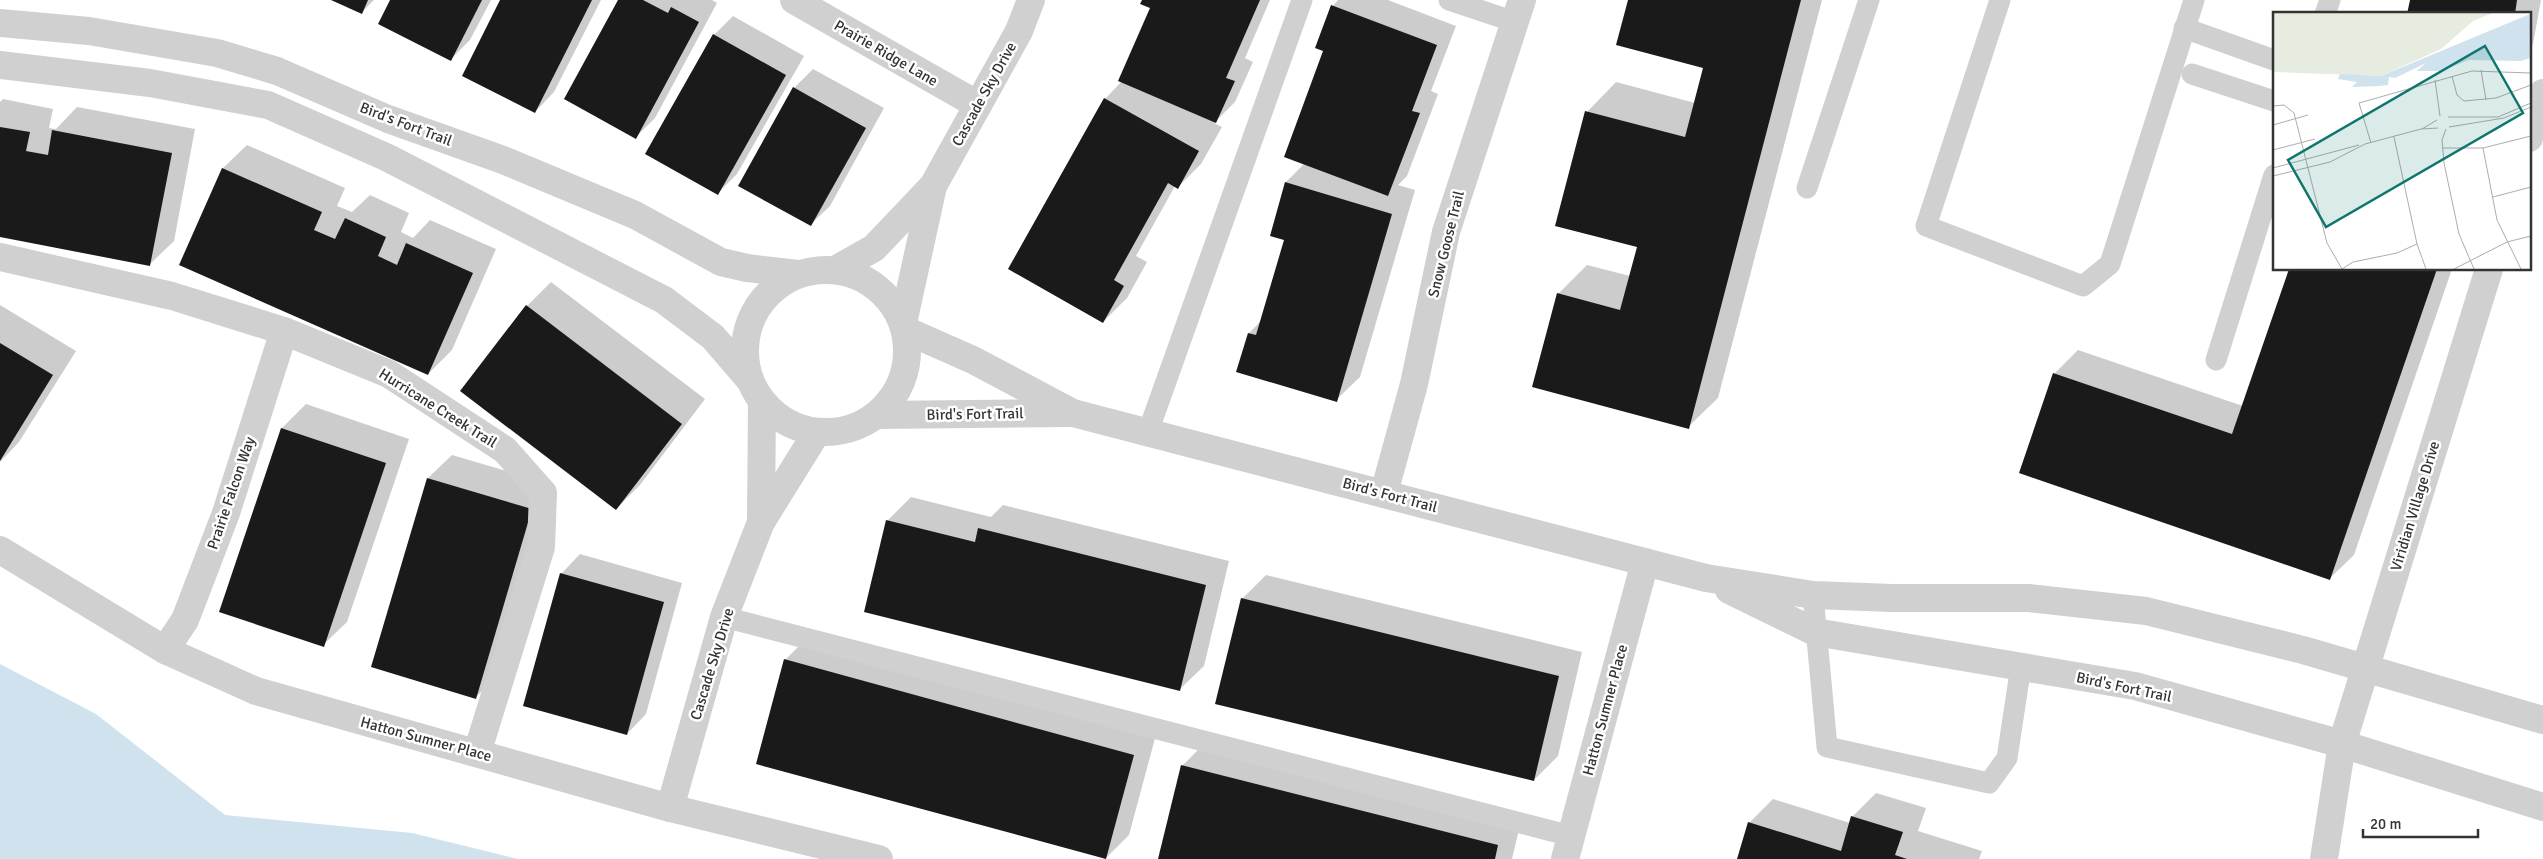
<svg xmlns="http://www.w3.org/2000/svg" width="2543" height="859" font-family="Signika,sans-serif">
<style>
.water{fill:#cfe2ee}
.shadow{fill:#0003}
.building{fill:#1a1a1a}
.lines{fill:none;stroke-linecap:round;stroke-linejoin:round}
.service{stroke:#d0d0d0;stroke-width:21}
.minor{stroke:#d0d0d0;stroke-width:28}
.tertiary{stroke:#d0d0d0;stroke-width:28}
.labels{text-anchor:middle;stroke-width:5;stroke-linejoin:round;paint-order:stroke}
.street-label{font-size:15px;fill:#333;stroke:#fff}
.inset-road{fill:none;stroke:#adadad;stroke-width:1}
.view{fill:#0f766e;fill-opacity:0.15;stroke:#0f766e;stroke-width:2.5}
.inset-edge{fill:none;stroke:#333;stroke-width:2.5}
</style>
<rect width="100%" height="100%" fill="#fff"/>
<polygon class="water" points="0,664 96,714 225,815 412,833 518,859 0,859"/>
<g class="shadow">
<polygon points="334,0 374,0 362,12"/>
<polygon points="392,0 491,0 470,40 451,59"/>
<polygon points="501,0 601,0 554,92 535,112"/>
<polygon points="619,0 712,0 717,3 655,118 636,137"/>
<polygon points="1144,0 1270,0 1245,58 1253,62 1235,102 1214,123 1222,127 1201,164 1178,187 1175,186 1136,256 1147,262 1127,298 1103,322 1009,269 1105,99 1122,81 1151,8"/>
<polygon points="1338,0 1388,0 1456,26 1431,91 1438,94 1407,176 1398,185 1415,190 1360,377 1336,400 1249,333 1262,320 1285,239 1286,182 1305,163 1325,50 1317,47 1333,6"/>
<polygon points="1629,0 1822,0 1718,398 1688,427 1558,294 1587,265 1630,276 1638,246 1587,112 1616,82 1695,103 1705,67"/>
<polygon points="2412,0 2541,0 2533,44 2529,48 2529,14 2409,14"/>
<polygon points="733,16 804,56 737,174 718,193 714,35"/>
<polygon points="813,69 884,108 830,206 810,225 794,88"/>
<polygon points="3,99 53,109 49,128 56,129 77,107 195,129 174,241 150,264 0,236 0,102"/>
<polygon points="247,145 345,188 337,206 352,212 370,195 409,213 401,232 413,238 430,220 496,249 452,350 428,374 181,265 223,168"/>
<polygon points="2291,269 2452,269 2354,555 2330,578 2054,374 2078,350 2243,406"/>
<polygon points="551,282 705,399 640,485 616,509 462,390 527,306"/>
<polygon points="0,305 76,351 19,442 0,462"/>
<polygon points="306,404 409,439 347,622 323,645 221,611 282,428"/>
<polygon points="452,455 555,485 500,673 476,697 428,478"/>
<polygon points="911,497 991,517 1003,505 1229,561 1204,666 1180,689 887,521"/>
<polygon points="580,554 682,583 646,714 627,734 561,574"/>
<polygon points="1266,575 1582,652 1558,756 1534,780 1242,599"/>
<polygon points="809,636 1157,731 1129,835 1105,859 785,660"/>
<polygon points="1206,742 1521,821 1512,859 1159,859 1182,766"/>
<polygon points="1876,793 1926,808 1918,831 1982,851 1979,859 1738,859 1749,823 1773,799 1850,823 1852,817"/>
</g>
<g class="building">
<polygon points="331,0 368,0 362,14"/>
<polygon points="390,0 482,0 451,61 378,24"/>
<polygon points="500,0 592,0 535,113 462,76"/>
<polygon points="618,0 643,0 668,13 671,7 699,22 636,139 564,99"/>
<polygon points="1142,0 1260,0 1226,78 1235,81 1216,123 1118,81 1150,8 1140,4"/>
<polygon points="1628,0 1801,0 1689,429 1532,387 1557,293 1620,310 1637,247 1555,226 1585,111 1685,137 1703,68 1616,45"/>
<polygon points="2410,0 2517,0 2515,14 2407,14"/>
<polygon points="1331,5 1437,45 1412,111 1420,113 1388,196 1284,157 1323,51 1315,48"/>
<polygon points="713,34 786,75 718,195 645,154"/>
<polygon points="793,87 866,128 811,226 738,186"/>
<polygon points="1104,98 1199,151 1178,189 1168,183 1114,280 1124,286 1103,323 1008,269"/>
<polygon points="0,127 30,132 26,151 48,155 52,130 172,153 150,266 0,237"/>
<polygon points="222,168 322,212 314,230 335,239 345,218 386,237 378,256 397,265 406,243 473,273 428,375 179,265"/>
<polygon points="1285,182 1392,214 1337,402 1236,372 1248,333 1256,335 1284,240 1270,236"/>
<polygon points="2289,269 2437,269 2330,580 2019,473 2053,373 2232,434"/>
<polygon points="526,305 682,424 616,510 460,391"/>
<polygon points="0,343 53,375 0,461"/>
<polygon points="281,428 386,463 324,647 219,612"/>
<polygon points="427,478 532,509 476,699 371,667"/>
<polygon points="886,520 975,542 978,528 1206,585 1180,691 864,612"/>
<polygon points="560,573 664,602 627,735 523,706"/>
<polygon points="1241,598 1559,676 1534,781 1215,704"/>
<polygon points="784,659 1134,755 1106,859 756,764"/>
<polygon points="1181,765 1498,845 1495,859 1158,859"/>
<polygon points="1851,816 1903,832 1895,855 1907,859 1737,859 1748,822 1841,851"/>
</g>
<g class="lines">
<g class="service">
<polyline points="1449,0 1515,22"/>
<polyline points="2000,0 1926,226 2083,286 2110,264 2194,0"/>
<polyline points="2325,14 2330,0"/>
<polyline points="2184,28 2274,60"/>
<polyline points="2192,74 2274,101"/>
<polyline points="1807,188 1869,0"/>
<polyline points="2216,360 2274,175"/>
<polyline points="1148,432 1302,0"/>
<polyline points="1813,595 1827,747 1989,783 2007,758 2021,666"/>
<polyline points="724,617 1571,836"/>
</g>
<g class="minor">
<polyline points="794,0 978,105"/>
<polyline points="2529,138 2543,93"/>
<polyline points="0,257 172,296 284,331 389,374 505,450 543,493 541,547 477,753"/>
<polyline points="1384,493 1414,384 1446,232 1522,0"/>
<polyline points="761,522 762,401"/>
<polyline points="0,550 165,650 256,691 670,808 879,859"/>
<polyline points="165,650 185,620 226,513 284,331"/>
<polyline points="670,808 724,617 761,522 817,432"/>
<polyline points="1565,859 1645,562"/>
<polyline points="2324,859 2342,744 2489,269"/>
</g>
<g class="tertiary">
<polyline points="0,23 89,31 217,53 277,71 388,119 503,160 635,215 721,262 747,268 798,274"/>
<polyline points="0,65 150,83 268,105 386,157 664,300 713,337 750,380"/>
<circle cx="826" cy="351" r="81"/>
<polyline points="835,270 874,248 933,186 1019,31 1031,0"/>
<polyline points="903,323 933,186"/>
<polyline points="905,330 973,360 1073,413 1706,578 1813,595 1892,598 2029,598 2146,611 2303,650 2543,720"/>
<polyline points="877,415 1069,413"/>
<polyline points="1729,590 1815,632 2135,686 2342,744 2543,807"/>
</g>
</g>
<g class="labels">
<g class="street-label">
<text transform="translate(886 53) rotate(30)" y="5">Prairie Ridge Lane</text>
<text transform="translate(984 94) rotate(-61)" y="5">Cascade Sky Drive</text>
<text transform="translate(406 124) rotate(21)" y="5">Bird's Fort Trail</text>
<text transform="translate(1446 244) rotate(-76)" y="5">Snow Goose Trail</text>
<text transform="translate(438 408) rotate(32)" y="5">Hurricane Creek Trail</text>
<text transform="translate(975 414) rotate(-1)" y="5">Bird's Fort Trail</text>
<text transform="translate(231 493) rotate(-71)" y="5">Prairie Falcon Way</text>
<text transform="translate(1390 495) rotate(15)" y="5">Bird's Fort Trail</text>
<text transform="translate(2415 506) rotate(-73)" y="5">Viridian Village Drive</text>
<text transform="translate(712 664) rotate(-73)" y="5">Cascade Sky Drive</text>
<text transform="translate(2124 687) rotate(12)" y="5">Bird's Fort Trail</text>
<text transform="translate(1605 710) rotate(-75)" y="5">Hatton Sumner Place</text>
<text transform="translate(426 739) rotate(15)" y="5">Hatton Sumner Place</text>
</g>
</g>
<g transform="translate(2273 12)">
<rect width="258" height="258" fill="#fff"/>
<path d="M0 0H222L200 9 168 37 108 64 0 60Z" fill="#e6ecdf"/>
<path d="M257 2V46L248 49 196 48 168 59H144L153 51 122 66 116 65 115 73 106 74 79 75 84 70 65 67 67 62 108 64Z" fill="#cfe2ee"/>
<path class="inset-road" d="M208 58 213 88M179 64 184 83 191 89 223 86 258 73M162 68 167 104M0 94 11 93 21 101 54 231 69 257M175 105H225L258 91M0 113 35 103M176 115 231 106 258 95M149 117 164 108M173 117 169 128 171 151 186 222 201 257M121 125 144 232 153 257M98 131 86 91 199 59 258 61M170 136H210L258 124M210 136 224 208 248 257M0 138 42 127M0 156 86 133M0 164 57 150 92 132 148 117 165 116M220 185 258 175M69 257 80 250 124 241 144 232M181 257 234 230 258 224"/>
<path class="view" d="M212 34 250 101 53 215 15 148Z"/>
<rect width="258" height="258" class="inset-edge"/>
</g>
<path d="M2363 829v8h115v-8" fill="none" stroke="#333333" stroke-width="2.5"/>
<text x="2370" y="829" font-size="15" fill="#333333" stroke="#ffffff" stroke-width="4" paint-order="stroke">20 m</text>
</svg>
